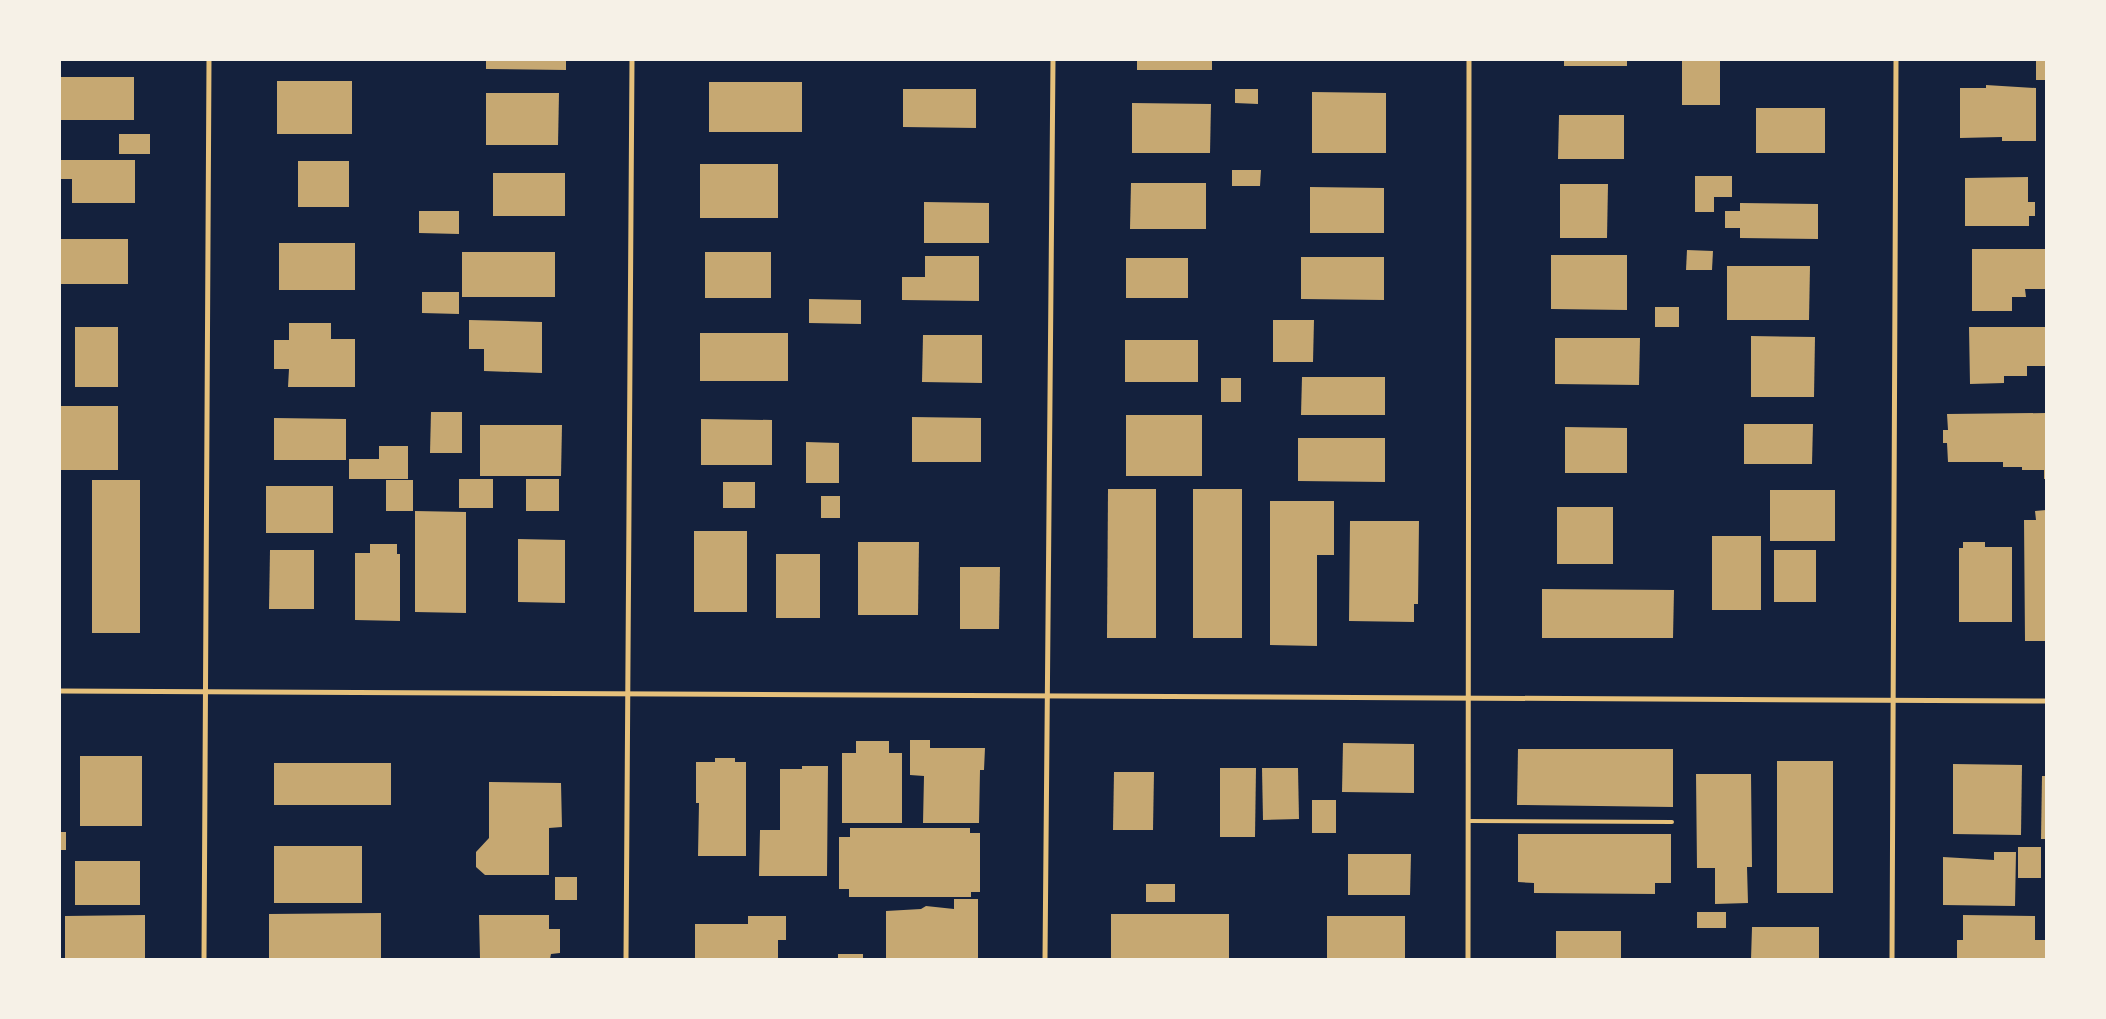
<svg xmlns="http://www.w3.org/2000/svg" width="2106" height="1019" font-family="'Noto Sans',sans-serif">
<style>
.building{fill:#c6a872}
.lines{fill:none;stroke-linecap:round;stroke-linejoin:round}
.service{stroke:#e5c07b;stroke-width:4}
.minor{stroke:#e5c07b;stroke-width:5}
</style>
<rect width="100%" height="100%" fill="#14213d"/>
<g class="building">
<polygon points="486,60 566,60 566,70 486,69"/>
<rect x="1137" y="60" width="75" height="10"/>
<rect x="1564" y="60" width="63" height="6"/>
<rect x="1682" y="60" width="38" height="45"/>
<rect x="2036" y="60" width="10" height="20"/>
<rect x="60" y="77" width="74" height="43"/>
<rect x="277" y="81" width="75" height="53"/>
<rect x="709" y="82" width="93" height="50"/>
<polygon points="1986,85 2036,88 2036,141 2002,141 2002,137 1960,138 1960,88 1986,88"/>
<polygon points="903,89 976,89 976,128 903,127"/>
<polygon points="1235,89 1258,89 1258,104 1235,103"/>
<polygon points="1312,92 1386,93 1386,153 1312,153"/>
<polygon points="486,93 559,93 558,145 486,145"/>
<polygon points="1132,103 1211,104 1210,153 1132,153"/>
<rect x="1756" y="108" width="69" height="45"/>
<polygon points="1559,115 1624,115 1624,159 1558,159"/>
<rect x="119" y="134" width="31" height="20"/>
<polygon points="60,160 135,160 135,203 72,203 72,179 60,179"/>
<rect x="298" y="161" width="51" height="46"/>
<rect x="700" y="164" width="78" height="54"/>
<polygon points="1232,170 1261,170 1260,186 1232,186"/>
<rect x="493" y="173" width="72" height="43"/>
<polygon points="1695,176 1732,176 1732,197 1714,197 1714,212 1695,212"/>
<polygon points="2028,177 2028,202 2035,202 2035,216 2029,216 2029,226 1965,226 1965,178"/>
<polygon points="1131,183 1206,183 1206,229 1130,229"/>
<polygon points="1560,184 1608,184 1607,238 1560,238"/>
<polygon points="1310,187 1384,188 1384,233 1310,233"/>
<polygon points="924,202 989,203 989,243 924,243"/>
<polygon points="1740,203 1818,204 1818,239 1740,238 1740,228 1725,228 1725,211 1740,211"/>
<polygon points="419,211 459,211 459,234 419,233"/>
<rect x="60" y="239" width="68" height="45"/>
<rect x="279" y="243" width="76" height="47"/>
<polygon points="1972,249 2046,249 2046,289 2025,289 2026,297 2012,297 2012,311 1972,311"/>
<polygon points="1687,250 1713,251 1712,270 1686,270"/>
<rect x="462" y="252" width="93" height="45"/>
<rect x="705" y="252" width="66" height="46"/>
<polygon points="1551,255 1627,255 1627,310 1551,309"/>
<polygon points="925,256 979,256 979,301 902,300 902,277 925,277"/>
<polygon points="1301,257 1384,257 1384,300 1301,299"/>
<rect x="1126" y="258" width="62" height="40"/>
<polygon points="1727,266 1810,266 1809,320 1727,320"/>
<polygon points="422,292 459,292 459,314 422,313"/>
<polygon points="809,299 861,300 861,324 809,323"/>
<rect x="1655" y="307" width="24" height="20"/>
<polygon points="469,320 542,322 542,373 484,371 484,349 469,349"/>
<polygon points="1273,320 1314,320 1313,362 1273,362"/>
<polygon points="289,323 331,323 331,339 355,339 355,387 288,387 289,369 274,369 274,340 289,340"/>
<rect x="75" y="327" width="43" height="60"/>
<polygon points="1969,327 2046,327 2046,366 2027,366 2027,376 2004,376 2004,383 1970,384"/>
<rect x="700" y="333" width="88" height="48"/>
<polygon points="923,335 982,335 982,383 922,382"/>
<polygon points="1751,336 1815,337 1814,397 1751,397"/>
<polygon points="1555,338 1640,338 1639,385 1555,384"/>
<rect x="1125" y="340" width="73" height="42"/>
<polygon points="1302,377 1385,377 1385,415 1301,415"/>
<rect x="1221" y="378" width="20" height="24"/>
<rect x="60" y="406" width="58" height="64"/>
<polygon points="431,412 462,412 462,453 430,453"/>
<polygon points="2046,413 2046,479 2044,479 2044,470 2022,470 2022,467 2003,467 2003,462 1948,462 1947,443 1943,443 1943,430 1948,430 1947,414"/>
<rect x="1126" y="415" width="76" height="61"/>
<polygon points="912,417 981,418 981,462 912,462"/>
<polygon points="274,418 346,419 346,460 274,460"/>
<polygon points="701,419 772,420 772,465 701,465"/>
<polygon points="1744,424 1813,424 1812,464 1744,464"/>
<polygon points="480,425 562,425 561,476 480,476"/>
<polygon points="1565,427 1627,428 1627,473 1565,473"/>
<polygon points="1298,438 1385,438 1385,482 1298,481"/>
<polygon points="806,442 839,443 839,483 806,483"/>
<polygon points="379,446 408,446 408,479 349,479 349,459 379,459"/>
<rect x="459" y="479" width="34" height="29"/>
<rect x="526" y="479" width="33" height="32"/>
<rect x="92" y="480" width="48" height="153"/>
<rect x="386" y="480" width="27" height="31"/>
<rect x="723" y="482" width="32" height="26"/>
<rect x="266" y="486" width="67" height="47"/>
<polygon points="1108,489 1156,489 1156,638 1107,638"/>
<rect x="1193" y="489" width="49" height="149"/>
<rect x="1770" y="490" width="65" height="51"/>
<rect x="821" y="496" width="19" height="22"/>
<polygon points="1270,501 1334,501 1334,555 1317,555 1317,646 1270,645"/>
<rect x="1557" y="507" width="56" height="57"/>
<polygon points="2046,510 2046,641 2025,641 2024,520 2036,520 2035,511"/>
<polygon points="415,511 466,512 466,613 415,612"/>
<polygon points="1350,521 1419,521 1418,604 1414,604 1414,622 1349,621"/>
<rect x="694" y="531" width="53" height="81"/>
<rect x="1712" y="536" width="49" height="74"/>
<polygon points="518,539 565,540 565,603 518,602"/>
<polygon points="858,542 919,542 918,615 858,615"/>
<polygon points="1963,542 1985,542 1985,547 2012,547 2012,622 1959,622 1959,548 1963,548"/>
<polygon points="370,544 397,544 397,554 400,554 400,621 355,620 355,553 370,553"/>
<polygon points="270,550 314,550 314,609 269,609"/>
<rect x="1774" y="550" width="42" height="52"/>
<rect x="776" y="554" width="44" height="64"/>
<polygon points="960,567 1000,567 999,629 960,629"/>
<polygon points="1542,589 1674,590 1673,638 1542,638"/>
<polygon points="910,740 930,740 930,748 985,748 984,770 980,770 979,823 923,823 924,776 910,775"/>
<polygon points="856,741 889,741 889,753 902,753 902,823 842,823 842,753 856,753"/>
<polygon points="1343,743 1414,744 1414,793 1342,792"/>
<polygon points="1518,749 1673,749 1673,807 1517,805"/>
<rect x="80" y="756" width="62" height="70"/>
<polygon points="715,758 735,758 735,762 746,762 746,856 698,856 699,803 696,803 696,762 715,762"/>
<rect x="1777" y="761" width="56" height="132"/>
<rect x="274" y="763" width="117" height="42"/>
<polygon points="1953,764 2022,765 2021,835 1953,834"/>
<polygon points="802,766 828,766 827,876 759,876 760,830 780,830 780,769 802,769"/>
<polygon points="1220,768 1256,768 1255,837 1220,837"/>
<polygon points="1262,768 1298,768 1299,819 1263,820"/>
<polygon points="1114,772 1154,772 1153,830 1113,830"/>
<polygon points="1696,774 1751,774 1752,867 1747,867 1748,903 1715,904 1715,868 1697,868"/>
<polygon points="2042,776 2046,776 2046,839 2041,839"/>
<polygon points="489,782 561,783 562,827 549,828 549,875 485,875 476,867 476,852 489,838"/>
<rect x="1312" y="800" width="24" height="33"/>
<polygon points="850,828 970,828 970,833 980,833 980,892 971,892 971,897 849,897 849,889 839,889 839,837 850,837"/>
<rect x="60" y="832" width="6" height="18"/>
<polygon points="1518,834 1671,834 1671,883 1655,883 1655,894 1534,893 1534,883 1518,882"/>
<rect x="274" y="846" width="88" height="57"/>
<rect x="2018" y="847" width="23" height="31"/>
<polygon points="1994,852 2016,852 2015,906 1943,905 1943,857 1994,860"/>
<polygon points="1348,854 1411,854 1410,895 1348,895"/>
<rect x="75" y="861" width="65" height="44"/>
<rect x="555" y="877" width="22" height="23"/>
<rect x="1146" y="884" width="29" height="18"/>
<polygon points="954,899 978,899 978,959 886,959 886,911 921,909 926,906 954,909"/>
<rect x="1697" y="912" width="29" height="16"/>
<polygon points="381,913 381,959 269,959 269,914"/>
<rect x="1111" y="914" width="118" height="45"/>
<polygon points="145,915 145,959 65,959 65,916"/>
<polygon points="479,915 549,915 549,929 560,929 560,953 551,954 550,959 480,959"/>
<polygon points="1963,915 2035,916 2035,940 2046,940 2046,958 1957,959 1957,940 1963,940"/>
<polygon points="748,916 786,916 786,940 778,940 778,959 695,959 695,924 748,924"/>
<rect x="1327" y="916" width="78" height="43"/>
<polygon points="1752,927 1819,927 1819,959 1751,959"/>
<rect x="1556" y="931" width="65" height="28"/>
<rect x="838" y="954" width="25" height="5"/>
</g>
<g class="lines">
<polyline class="service" points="1468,821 1672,822"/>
<g class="minor">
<polyline points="60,691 2046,701"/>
<polyline points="204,959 209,60"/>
<polyline points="626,959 632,60"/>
<polyline points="1045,959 1053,60"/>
<polyline points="1468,959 1469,60"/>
<polyline points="1892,959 1896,60"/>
</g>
</g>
<rect width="2106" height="1019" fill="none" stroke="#f6f1e7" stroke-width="122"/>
</svg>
